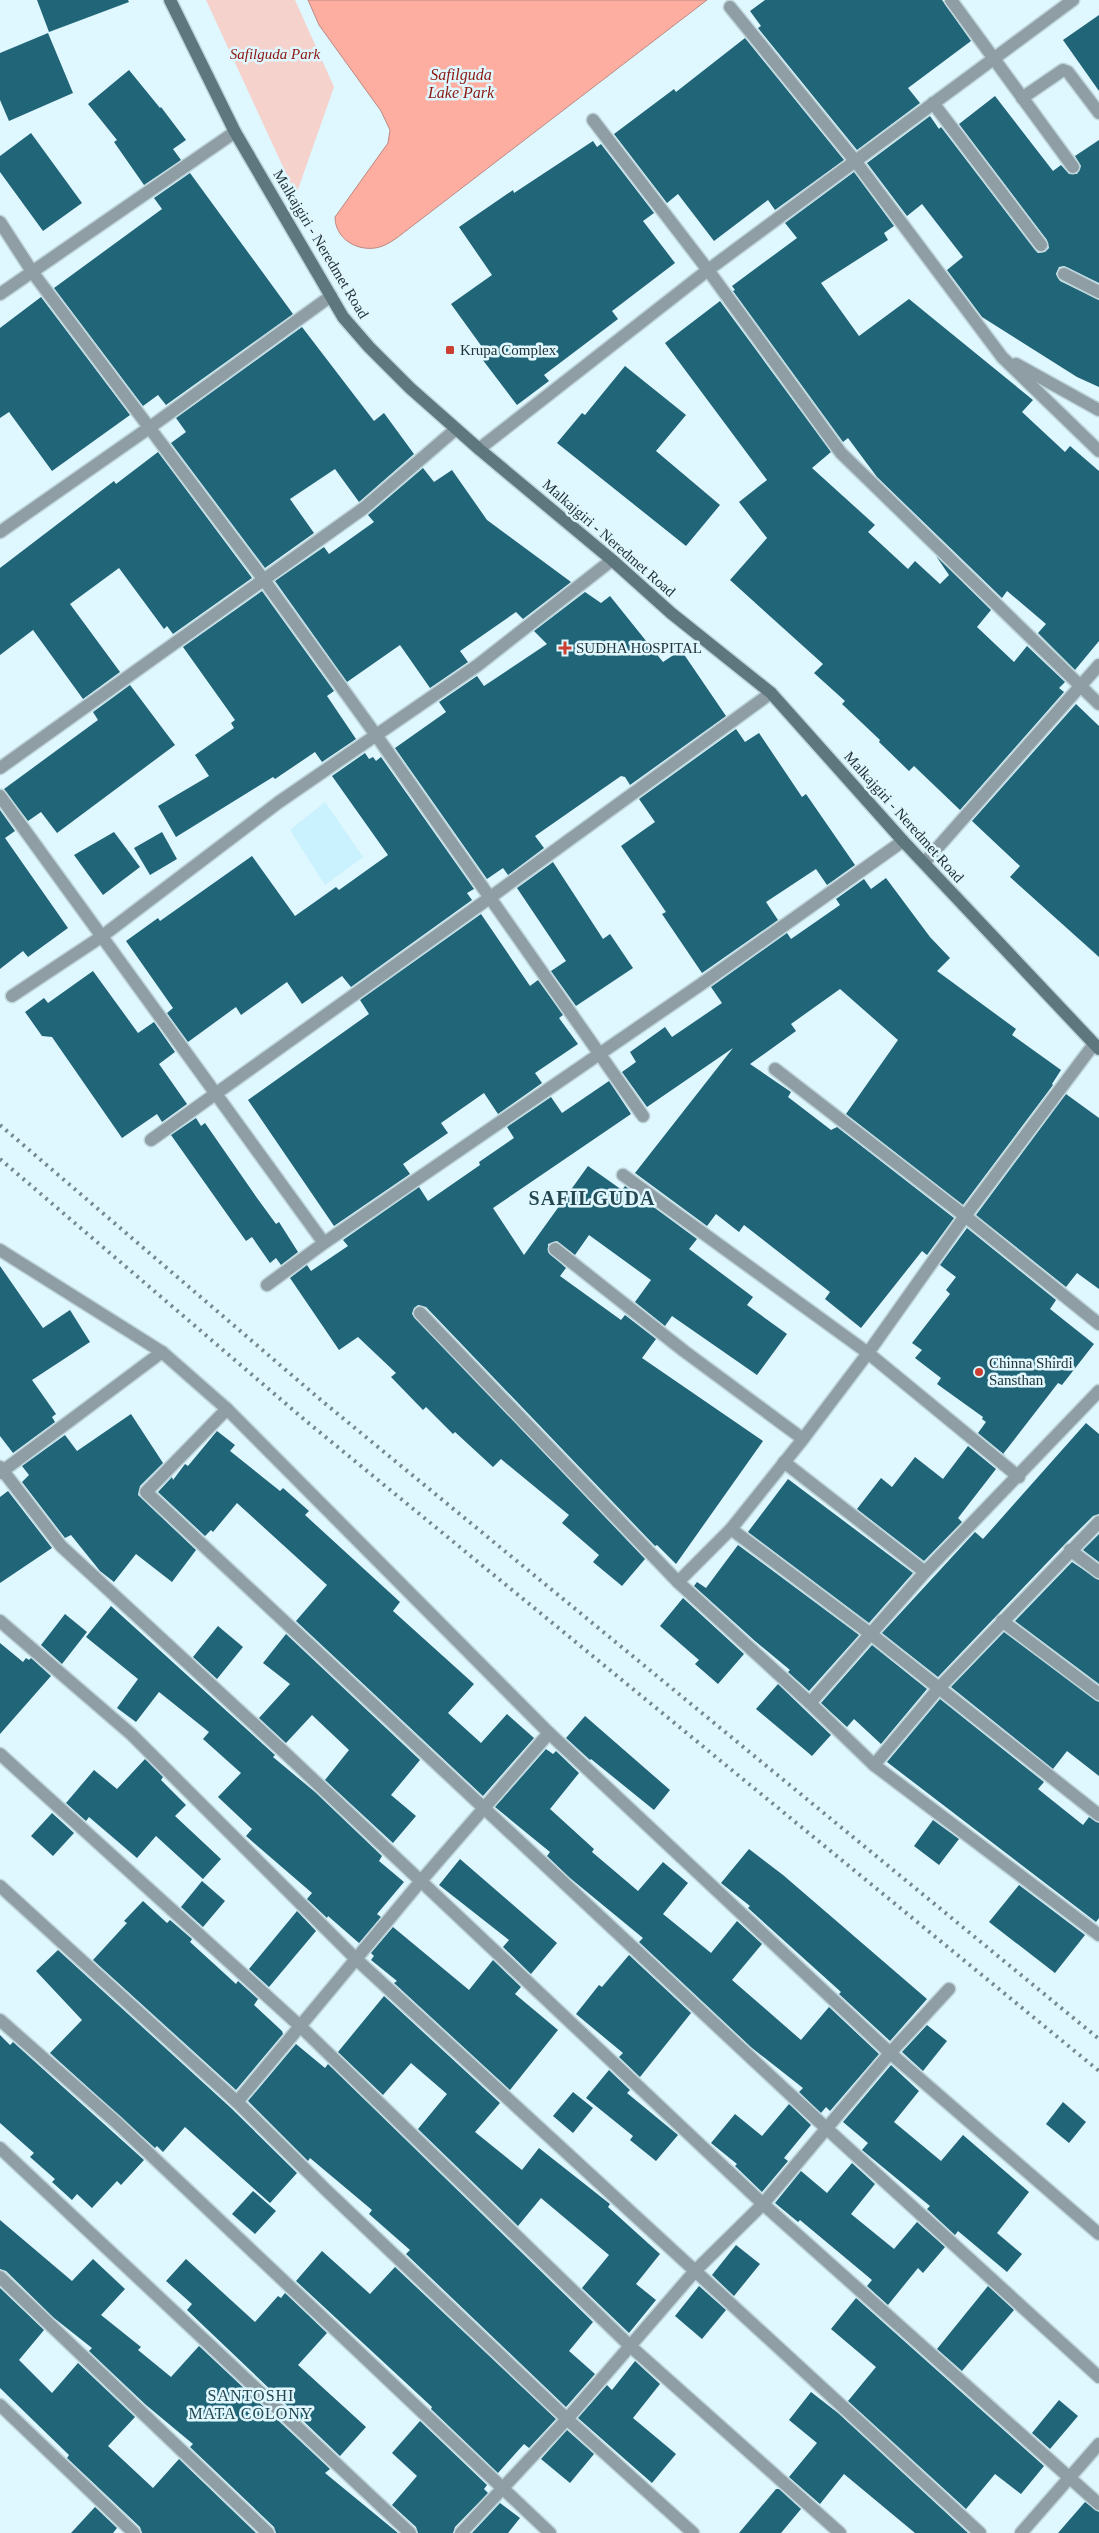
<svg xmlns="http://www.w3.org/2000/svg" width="1099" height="2533" font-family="'Times New Roman',serif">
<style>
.built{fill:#caf1fe}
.green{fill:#f5d2cc}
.water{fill:#feaea1;stroke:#bc8982}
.building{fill:#216578}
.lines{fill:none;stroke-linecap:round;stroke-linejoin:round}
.minor-casing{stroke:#bdd4da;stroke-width:15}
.tertiary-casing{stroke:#bdd4da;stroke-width:15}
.secondary-casing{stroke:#bdd4da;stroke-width:15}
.minor{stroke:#8e9ea4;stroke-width:12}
.tertiary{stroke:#8e9ea4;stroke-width:12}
.secondary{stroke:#5e767e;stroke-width:12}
.rail{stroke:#76898f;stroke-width:4;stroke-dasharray:2.5 5;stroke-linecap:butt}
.poi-dot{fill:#cb3e30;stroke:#dff7fe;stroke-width:2}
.labels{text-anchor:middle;stroke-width:5;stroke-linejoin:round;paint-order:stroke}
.park-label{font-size:15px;font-style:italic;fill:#8a160e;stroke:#dff7fe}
.street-label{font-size:15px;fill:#233338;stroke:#dff7fe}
.poi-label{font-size:15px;fill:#233338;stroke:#dff7fe;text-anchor:start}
.water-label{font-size:16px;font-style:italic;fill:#8c1810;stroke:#dff7fe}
.neighbourhood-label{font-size:16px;letter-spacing:1px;fill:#234651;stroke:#dff7fe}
.district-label{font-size:20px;font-weight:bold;letter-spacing:1px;fill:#234651;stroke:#dff7fe}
</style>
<rect width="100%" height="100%" fill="#dff7fe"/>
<polygon class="built" points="325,802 363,857 325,885 290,830"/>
<polygon class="green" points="206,0 295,0 334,87 296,195"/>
<path class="water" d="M308 0H707L411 227C403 233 394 241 385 245 364 255 335 242 335 217L388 143 390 130 381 111 319 25Z"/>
<g class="building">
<polygon points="37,0 128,0 129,2 49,32"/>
<polygon points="765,0 942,0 971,41 908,88 920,103 857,150 758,28 761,26 750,11"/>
<polygon points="1099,15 1099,91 1063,40"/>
<polygon points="48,33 73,93 9,121 0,100 0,53"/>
<polygon points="745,38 844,160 775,210 768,200 714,241 678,194 667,203 614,134 674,89 676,92"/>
<polygon points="129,70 160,108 161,107 186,140 173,149 181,160 144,185 114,142 117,140 88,104"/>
<polygon points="995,96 1053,171 1061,165 1069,174 1077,174 1081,166 1075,156 1099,140 1099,283 1064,266 1059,267 1056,274 1060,281 1099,300 1099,387 1077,377 982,317 947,270 963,257 922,204 907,216 867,163 930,116 939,129 941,127 1035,250 1038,253 1045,252 1049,248 1047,240 959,124"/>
<polygon points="31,133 82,203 43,231 0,172 0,156"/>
<polygon points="593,141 597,147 601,144 654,213 643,221 675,263 612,311 618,319 544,375 549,381 517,405 479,355 485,351 451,304 492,275 459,227 513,190 514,193"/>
<polygon points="854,172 894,226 884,233 888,240 821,283 859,336 909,299 1033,400 1022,412 1065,452 1070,446 1099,471 1099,641 1075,670 1038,633 1046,624 1007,591 1002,598 877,477 848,438 843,442 733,291 735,290 732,286 797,238 785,223"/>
<polygon points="190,173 293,314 166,405 158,395 143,406 54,288 162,209 154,198"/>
<polygon points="41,297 130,415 52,471 9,412 0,418 0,328"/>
<polygon points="720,301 831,452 812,468 875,525 868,532 908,569 915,561 940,584 949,575 936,556 991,610 977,627 1014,662 1027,646 1065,682 1059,688 1064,692 960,810 914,766 909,771 879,742 880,740 842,704 845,701 814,673 823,664 730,580 767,538 739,502 767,480 665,343"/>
<polygon points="302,327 374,421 384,413 414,454 359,502 335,469 290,499 314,533 265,568 171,443 186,432 176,418"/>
<polygon points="625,366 686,415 656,451 720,505 686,546 557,443 582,413 585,415"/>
<polygon points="158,452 252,578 173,634 167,626 164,629 119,568 70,604 120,672 83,699 33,630 0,655 0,568 114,481 116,484"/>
<polygon points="423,468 434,482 452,470 487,520 571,582 523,619 516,612 460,651 468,662 430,688 400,645 347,682 275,581 324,547 329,554 374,522 368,515"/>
<polygon points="262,591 334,691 327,696 356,739 322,762 315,752 275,779 273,777 176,837 158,806 209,776 195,755 234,728 231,723 235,720 183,647"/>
<polygon points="585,592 601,603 610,596 663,662 681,650 726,716 630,785 625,777 621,776 535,836 544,848 508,875 503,868 487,879 395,748 446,712 439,702 477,676 484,686 547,644 534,631"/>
<polygon points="130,685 175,745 57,833 41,812 28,821 4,789 98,720 93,712"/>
<polygon points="1076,704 1099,726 1099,957 1010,877 1020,866 972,821"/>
<polygon points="736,729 745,742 759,733 802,797 806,794 855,865 827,885 816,869 766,902 778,920 702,973 662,914 666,912 621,846 655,822 639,799"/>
<polygon points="365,753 369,759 373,757 376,761 381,757 474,889 467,893 472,900 351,987 342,976 302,1004 287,982 241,1015 236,1007 188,1042 167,1013 173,1008 126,941 158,918 160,921 252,856 295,916 336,887 339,890 388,855 332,776"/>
<polygon points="0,810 15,831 5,838 68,928 28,957 23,951 0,969"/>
<polygon points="114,832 140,867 103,895 74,855"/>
<polygon points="162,832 177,859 150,875 134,848"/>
<polygon points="553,862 603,939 610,934 633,968 576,1006 551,971 566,961 517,888"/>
<polygon points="886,878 930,937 950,958 937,971 1016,1029 1012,1035 1061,1070 1052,1084 1053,1085 963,1205 846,1114 898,1040 840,989 791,1024 796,1031 750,1064 791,1092 788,1097 831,1130 837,1127 954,1218 927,1255 922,1251 861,1328 825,1299 830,1292 744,1225 739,1232 716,1214 707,1226 635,1173 733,1048 647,1107 622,1072 636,1062 630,1052 665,1027 672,1037 722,1003 711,987 787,933 791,939 840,905 836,899 864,879 871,889"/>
<polygon points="481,914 530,986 538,980 563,1015 559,1018 578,1044 535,1073 542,1083 498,1114 484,1093 441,1123 448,1133 403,1164 410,1174 334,1226 248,1100 369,1014 360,1000"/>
<polygon points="93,971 138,1033 154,1022 175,1052 159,1064 187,1104 162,1122 157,1114 122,1138 52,1037 42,1036 25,1012 44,998 48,1003"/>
<polygon points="609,1081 631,1114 493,1208 524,1255 588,1166 622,1190 625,1186 697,1239 689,1249 753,1297 747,1305 787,1334 757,1375 672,1316 665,1326 635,1302 651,1280 589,1235 575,1255 557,1241 548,1244 548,1252 566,1268 560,1276 621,1320 625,1315 656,1339 642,1358 763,1441 676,1564 657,1545 655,1546 426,1307 418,1305 414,1308 412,1314 645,1559 622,1586 593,1562 599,1555 562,1523 569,1515 501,1459 493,1467 455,1432 453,1434 426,1407 423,1410 391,1377 396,1373 358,1337 339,1350 290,1278 307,1265 311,1271 348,1246 343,1240 419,1187 428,1201 480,1165 479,1162 514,1138 507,1127 551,1097 562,1113"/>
<polygon points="1066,1094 1099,1118 1099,1289 1077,1273 1066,1287 976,1215"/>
<polygon points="196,1118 201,1126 205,1123 257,1198 276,1224 279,1222 298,1252 281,1265 276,1258 270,1263 252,1237 246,1241 171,1135"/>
<polygon points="967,1228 1056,1300 1050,1309 1094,1344 1062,1385 1058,1383 1003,1454 1006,1456 978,1433 986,1422 982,1419 983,1417 937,1384 941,1378 915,1358 922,1350 912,1343 950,1294 946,1290 956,1277 940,1265"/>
<polygon points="0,1266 43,1328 70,1310 90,1342 32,1380 56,1414 52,1417 55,1422 13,1453 0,1436"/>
<polygon points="131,1414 163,1463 140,1486 138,1495 196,1550 172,1582 136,1554 114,1582 100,1571 71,1535 65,1538 22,1482 29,1475 22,1466 65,1435 77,1451"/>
<polygon points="1086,1423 1099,1434 1099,1514 1093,1516 1064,1545 938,1677 882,1633 975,1532 983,1539"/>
<polygon points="217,1431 235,1445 230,1451 280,1491 283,1488 309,1511 305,1515 400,1602 393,1611 474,1684 448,1713 481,1743 507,1714 534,1738 483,1796 296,1621 327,1585 237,1503 213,1532 211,1530 205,1536 158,1492 172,1477 173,1480 185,1464 188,1466"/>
<polygon points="968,1446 996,1469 958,1518 962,1522 924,1561 857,1509 881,1478 892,1487 915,1457 943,1479"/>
<polygon points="788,1479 913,1573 869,1623 748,1532"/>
<polygon points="8,1491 52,1548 0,1583 0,1497"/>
<polygon points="1099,1534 1099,1562 1083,1550"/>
<polygon points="738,1545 859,1635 809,1691 788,1672 790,1670 755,1641 694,1586 697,1582 706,1588"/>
<polygon points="1072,1562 1099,1580 1099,1684 1015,1621"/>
<polygon points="683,1598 744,1654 718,1684 695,1664 699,1660 660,1626"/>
<polygon points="111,1606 275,1755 273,1757 315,1792 382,1856 379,1861 404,1882 377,1914 381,1917 359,1943 328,1916 327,1918 307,1899 312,1893 246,1836 252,1829 218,1797 241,1773 203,1739 209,1732 159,1692 136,1722 117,1708 138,1679 86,1637"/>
<polygon points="65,1614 87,1632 62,1664 41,1645"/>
<polygon points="218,1626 243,1647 217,1679 193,1657"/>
<polygon points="1004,1632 1099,1702 1099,1776 1067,1751 1053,1769 951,1687"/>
<polygon points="286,1634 420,1760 391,1795 416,1816 393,1843 325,1780 349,1750 312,1715 286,1743 259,1718 290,1684 263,1663"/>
<polygon points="0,1643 23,1662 26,1658 29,1660 31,1658 51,1676 0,1734"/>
<polygon points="872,1645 927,1689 881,1744 854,1719 847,1727 821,1703"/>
<polygon points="778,1684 831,1735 812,1756 756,1709"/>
<polygon points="940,1699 1044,1782 1038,1789 1083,1825 1089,1817 1099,1823 1099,1918 1096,1922 887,1762"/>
<polygon points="585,1716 670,1790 654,1810 591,1759 590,1760 566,1738"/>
<polygon points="546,1749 553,1754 556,1751 579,1773 550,1809 594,1849 592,1852 638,1891 663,1862 688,1883 663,1914 711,1953 737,1921 762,1944 732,1980 801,2040 829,2007 879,2054 830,2111 826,2107 821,2113 799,2092 803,2088 752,2048 639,1942 643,1938 570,1878 547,1856 550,1852 495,1807"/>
<polygon points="145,1759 163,1777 161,1780 186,1805 175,1816 221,1859 203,1879 156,1836 137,1858 89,1817 86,1821 66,1803 94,1770 117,1789"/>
<polygon points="52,1813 74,1833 53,1856 31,1836"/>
<polygon points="933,1820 959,1839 939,1865 914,1846"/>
<polygon points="749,1849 783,1875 927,1999 890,2041 839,1994 841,1992 748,1908 750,1906 721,1883"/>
<polygon points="460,1859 557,1943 531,1974 503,1947 509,1940 439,1885"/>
<polygon points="202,1881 225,1901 203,1927 181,1907"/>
<polygon points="1019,1885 1085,1935 1055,1973 989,1922"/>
<polygon points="143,1901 167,1923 170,1920 192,1939 190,1942 236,1984 238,1981 258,1999 254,2005 282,2031 283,2034 236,2090 93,1960 127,1923 124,1921"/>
<polygon points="297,1911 316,1931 269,1987 249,1969"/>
<polygon points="393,1927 469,1990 493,1960 521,1987 515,1994 558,2030 510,2090 394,1983 397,1981 371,1960 374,1956 371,1953"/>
<polygon points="58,1950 231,2108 297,2173 270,2203 185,2127 163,2152 157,2146 155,2148 50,2053 82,2020 36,1971"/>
<polygon points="629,1955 691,2013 640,2077 619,2057 623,2053 576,2014 599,1985 602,1987"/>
<polygon points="384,1996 500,2103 475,2132 522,2170 539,2148 610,2204 608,2207 660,2254 636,2284 656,2300 629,2333 582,2288 609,2255 541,2198 518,2226 418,2129 447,2094 411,2063 383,2095 338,2052"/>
<polygon points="927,2025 947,2041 923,2071 902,2052"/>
<polygon points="0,2035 10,2045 13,2042 144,2160 121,2185 117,2181 92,2208 77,2194 72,2200 52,2182 55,2179 30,2157 34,2153 0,2123"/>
<polygon points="296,2044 325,2068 328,2064 593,2322 569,2351 595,2374 566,2407 406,2254 410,2250 369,2214 372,2210 310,2158 308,2161 248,2101"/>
<polygon points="891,2065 919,2091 894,2122 941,2161 963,2135 1029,2192 997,2233 1022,2254 1007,2272 958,2231 955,2235 927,2209 930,2206 862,2150 868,2143 843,2122"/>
<polygon points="609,2070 630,2090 627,2093 678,2135 656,2161 630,2140 633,2136 586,2098"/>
<polygon points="573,2092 593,2108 573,2133 553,2116"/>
<polygon points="1063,2102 1086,2122 1069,2143 1046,2124"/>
<polygon points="789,2104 811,2125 784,2158 788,2161 762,2192 735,2166 737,2164 711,2143 735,2114 762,2136"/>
<polygon points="852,2163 875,2184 851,2214 894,2249 917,2222 945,2247 923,2273 918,2268 888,2305 867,2286 872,2280 800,2220 798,2222 775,2203 801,2171 827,2193"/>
<polygon points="253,2191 276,2211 255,2234 232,2214"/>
<polygon points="0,2220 72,2281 93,2259 125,2289 101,2315 141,2347 138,2350 171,2377 199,2346 330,2469 325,2473 398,2533 276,2533 274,2527 190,2447 193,2444 146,2405 89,2351 92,2348 54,2318 6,2271 0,2269"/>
<polygon points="736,2245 760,2264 734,2296 712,2275"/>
<polygon points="322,2251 370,2294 395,2267 556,2419 529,2448 524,2444 498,2473 431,2409 432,2407 296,2281"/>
<polygon points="186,2259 255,2322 278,2296 281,2298 285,2293 327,2333 298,2365 366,2427 340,2456 187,2310 192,2304 166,2281"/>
<polygon points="699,2286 726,2310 702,2339 675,2316"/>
<polygon points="988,2286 1014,2310 962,2371 937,2349"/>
<polygon points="0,2288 44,2330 19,2360 52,2393 78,2363 135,2417 108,2446 153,2488 179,2459 256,2533 142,2533 140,2527 67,2458 69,2455 0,2388"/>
<polygon points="856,2298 1044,2466 1021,2494 995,2474 966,2509 848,2401 876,2367 831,2329"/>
<polygon points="635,2361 660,2384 633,2418 676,2454 652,2483 578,2418 607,2385 612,2390"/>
<polygon points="811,2392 838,2413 968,2533 915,2533 844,2474 820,2504 789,2477 817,2443 789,2420"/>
<polygon points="1059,2400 1078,2416 1050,2449 1032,2433"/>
<polygon points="420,2421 487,2485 484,2489 488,2493 455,2527 453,2533 418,2533 416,2527 392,2505 417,2476 392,2453"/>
<polygon points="567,2430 594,2454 570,2483 541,2459"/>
<polygon points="776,2489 779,2489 801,2509 781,2533 739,2533"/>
<polygon points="1085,2502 1099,2512 1099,2533 1058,2533"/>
<polygon points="500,2503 520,2518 508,2533 472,2533"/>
<polygon points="95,2507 117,2528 113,2533 71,2533"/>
</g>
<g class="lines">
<defs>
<g id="minor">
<polyline points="951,0 1073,167"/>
<polyline points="730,7 856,162 1002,357 1099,451"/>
<polyline points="1022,98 1063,70 1068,72 1099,113"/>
<polyline points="933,103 1041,245"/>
<polyline points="593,120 708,270 841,453 1099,704"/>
<polyline points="0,222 33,273 264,580 376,735 643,1116"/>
<polyline points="1064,274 1099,292"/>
<polyline points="0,294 235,132"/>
<polyline points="1016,364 1099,410"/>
<polyline points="479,449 708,270 1073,0"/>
<polyline points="0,768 364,508 456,429"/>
<polyline points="0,796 324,1243"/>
<polyline points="924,863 1099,665"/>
<polyline points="12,996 101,937 279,802 478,665 612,560"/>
<polyline points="775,1069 965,1216 1099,1324"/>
<polyline points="151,1140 488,899 771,693"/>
<polyline points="623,1175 868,1353 1019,1477"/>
<polyline points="555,1249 684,1351 803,1439"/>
<polyline points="0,1250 162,1352 227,1409 549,1733 890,2053 1099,2234"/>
<polyline points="267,1285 324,1243 700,985 903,841"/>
<polyline points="420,1313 678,1582 810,1703 874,1765 1099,1935"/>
<polyline points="227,1409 146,1492 826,2128 1099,2377"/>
<polyline points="784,1462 925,1572"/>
<polyline points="0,1467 61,1546 284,1752 763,2204 1099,2504"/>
<polyline points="0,1473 162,1352"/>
<polyline points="731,1529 872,1635 1099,1815"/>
<polyline points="1070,1550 1099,1572"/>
<polyline points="678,1582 731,1529 803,1439 868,1353 965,1216 1094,1044"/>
<polyline points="0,1621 131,1734 356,1959 980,2533"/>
<polyline points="1002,1621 1099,1694"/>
<polyline points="810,1703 925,1572 1099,1391"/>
<polyline points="0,1754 301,2027 629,2345 840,2533"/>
<polyline points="874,1765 938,1689 1099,1522"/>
<polyline points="0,1886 237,2102 325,2189 567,2419 693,2533"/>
<polyline points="0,2020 118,2124 550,2533"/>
<polyline points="237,2102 420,1882 549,1733"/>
<polyline points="0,2148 410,2533"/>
<polyline points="0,2277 268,2533"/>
<polyline points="0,2405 134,2533"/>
<polyline points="461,2533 567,2419 695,2271 763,2204 890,2053 949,1989"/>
</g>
<g id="tertiary">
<polyline points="0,532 149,428 331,296"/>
<polyline points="1021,2533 1099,2444"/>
</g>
<polyline id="secondary" points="170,0 235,132 343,317 369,347 410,388 479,449 612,560 671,613 771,693 903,841 1099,1049"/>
</defs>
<use href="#minor" class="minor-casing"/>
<use href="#tertiary" class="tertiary-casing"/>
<use href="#secondary" class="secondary-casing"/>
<use href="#minor" class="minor"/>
<use href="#tertiary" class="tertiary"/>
<use href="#secondary" class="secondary"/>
<g class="rail">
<polyline points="0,1125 322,1401 1099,2039"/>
<polyline points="0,1159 306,1421 1099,2071"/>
</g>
</g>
<g class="poi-dot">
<rect x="445" y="345" width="10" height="10" rx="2.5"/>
<path d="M562.5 640.5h5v5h5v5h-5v5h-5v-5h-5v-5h5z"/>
<circle cx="979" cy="1372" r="5"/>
</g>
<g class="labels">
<g class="park-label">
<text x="275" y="59">Safilguda Park</text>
</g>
<g class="street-label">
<text transform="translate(321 244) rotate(59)" y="5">Malkajgiri - Neredmet Road</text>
<text transform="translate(609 538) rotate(41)" y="5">Malkajgiri - Neredmet Road</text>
<text transform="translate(904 817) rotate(48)" y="5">Malkajgiri - Neredmet Road</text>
</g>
<g class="poi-label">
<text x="460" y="355">Krupa Complex</text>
<text x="576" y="653">SUDHA HOSPITAL</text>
<text x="989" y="1368">Chinna Shirdi<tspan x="989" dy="17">Sansthan</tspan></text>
</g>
<g class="water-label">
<text x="461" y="80">Safilguda<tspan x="461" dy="18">Lake Park</tspan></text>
</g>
<g class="neighbourhood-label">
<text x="251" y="2401">SANTOSHI<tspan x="251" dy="18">MATA COLONY</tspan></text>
</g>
<g class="district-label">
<text x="592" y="1205">SAFILGUDA</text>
</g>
</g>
</svg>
